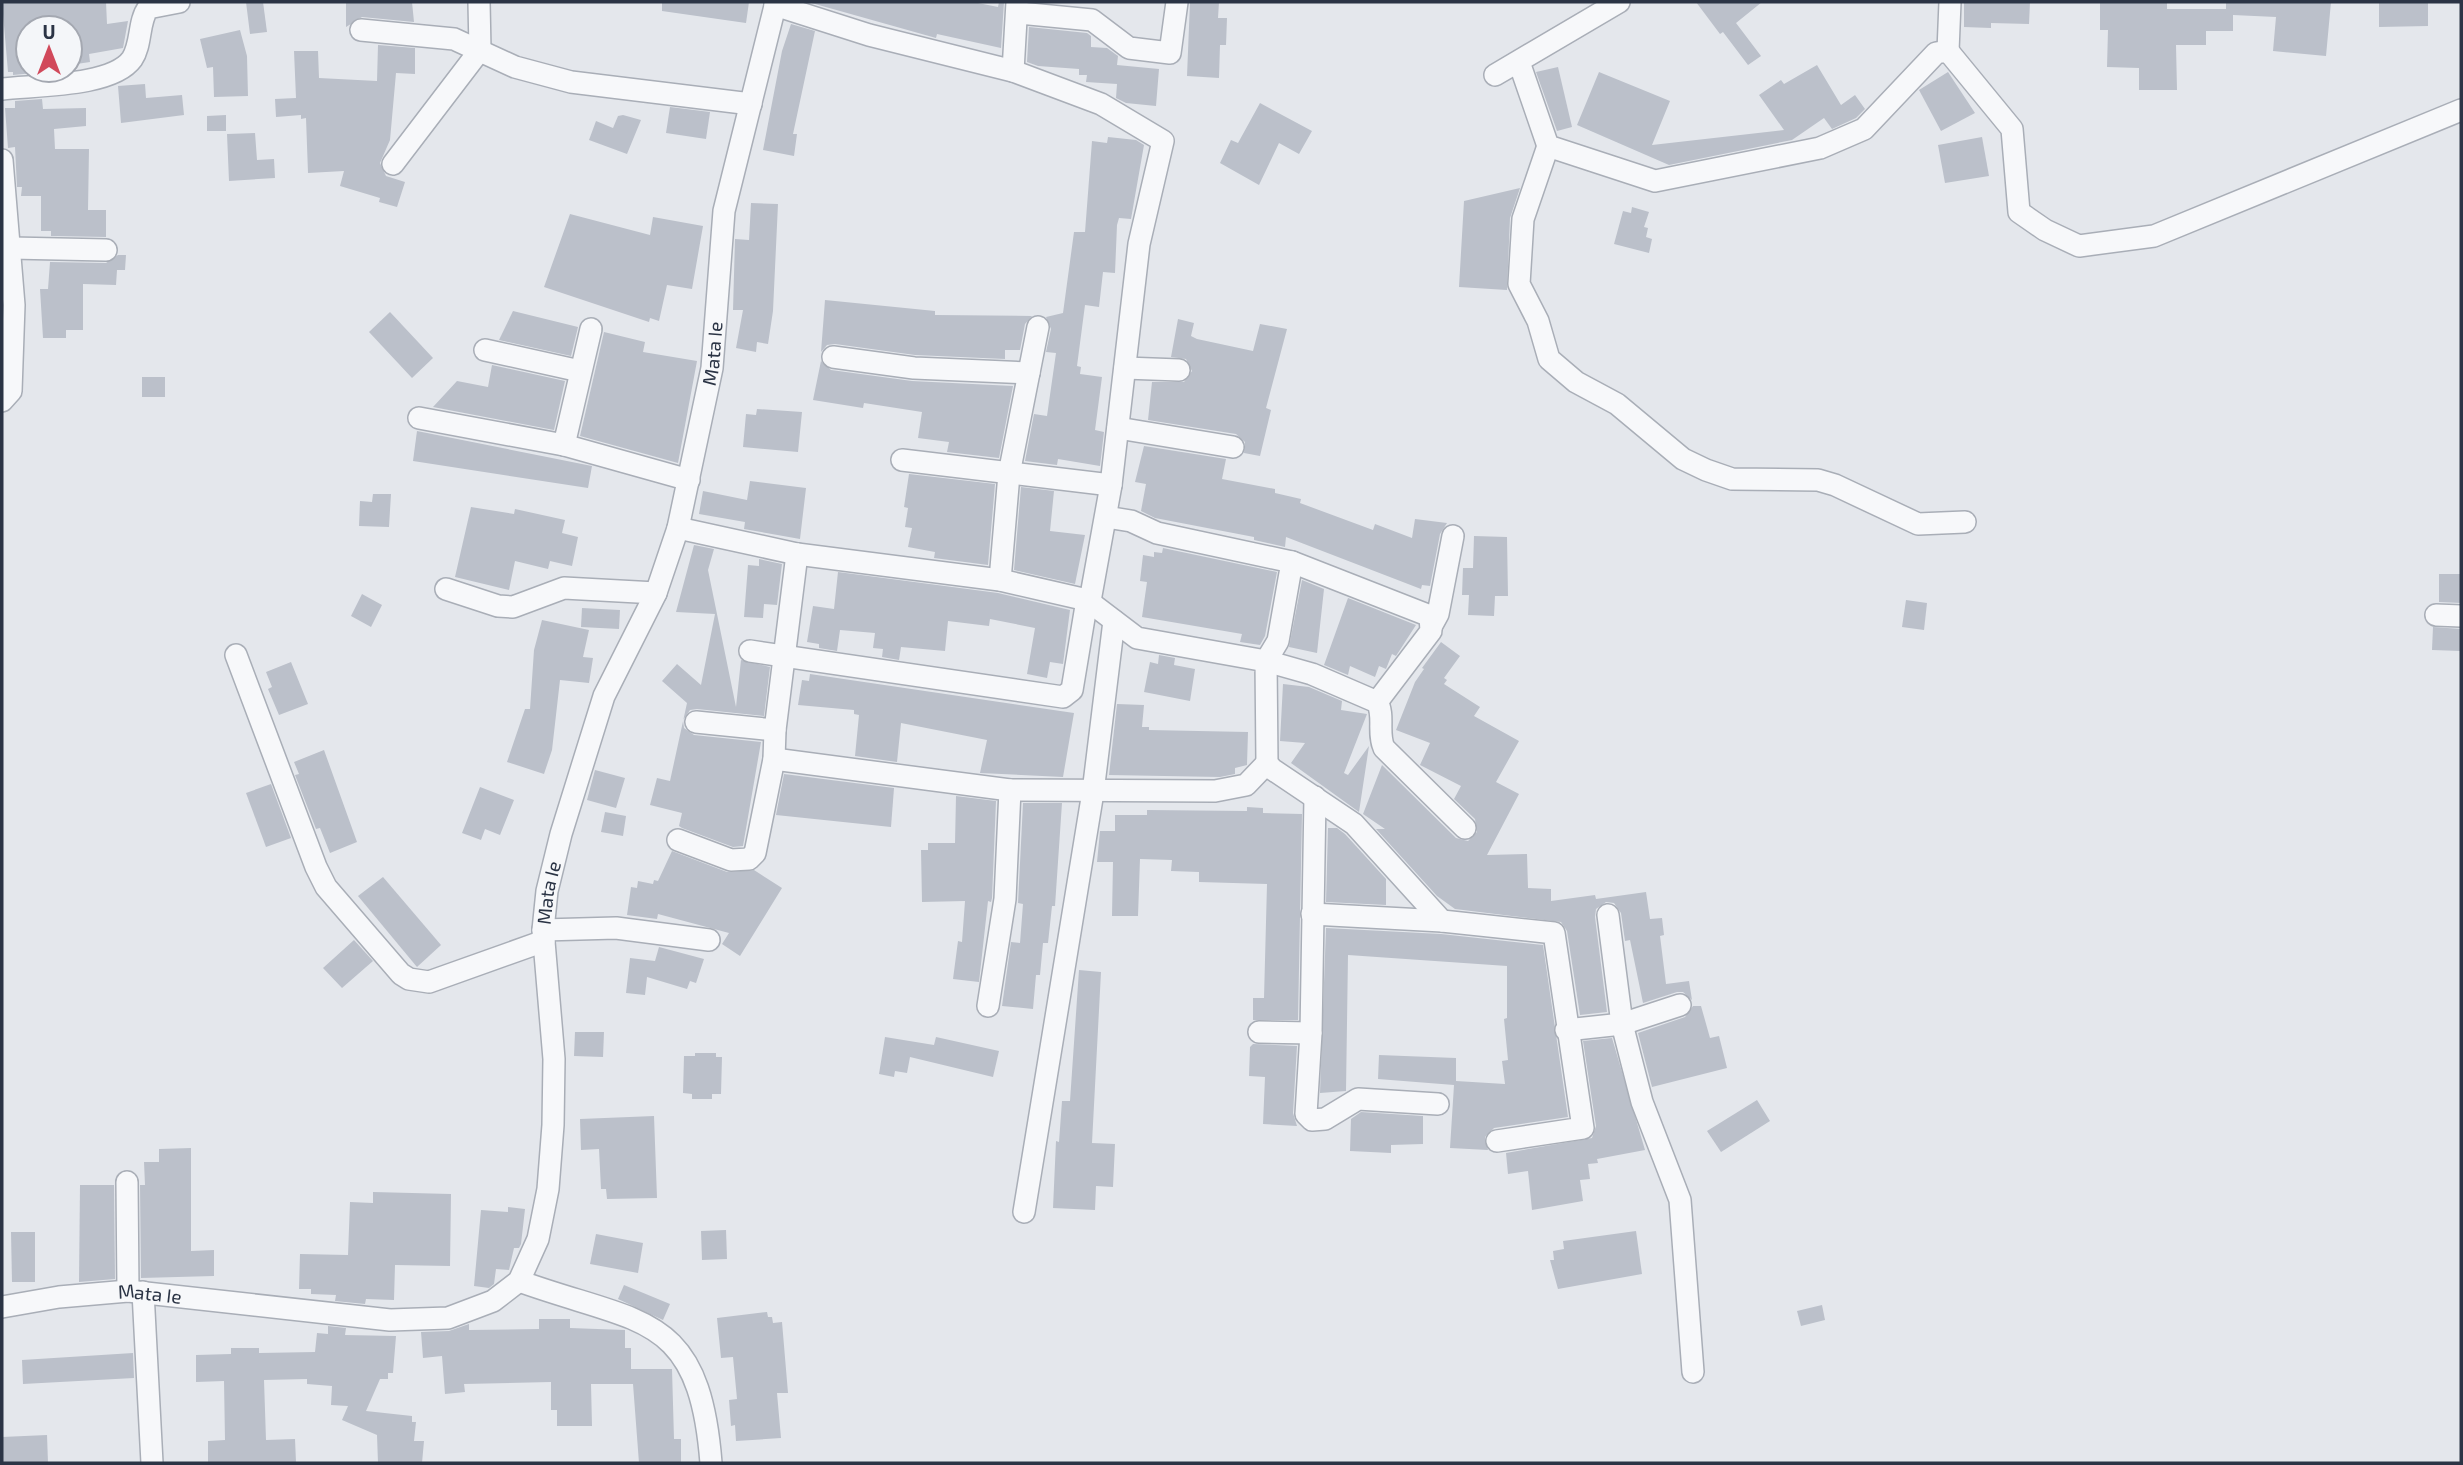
<svg xmlns="http://www.w3.org/2000/svg" width="2463" height="1465" font-family="'Exo 2',sans-serif">
<style>
.building{fill:#bbc0ca}
.lines{fill:none;stroke-linecap:round;stroke-linejoin:round}
.minor-casing{stroke:#a9aeb7;stroke-width:24}
.minor{stroke:#f7f8fa;stroke-width:21}
.labels{text-anchor:middle;stroke-width:5;stroke-linejoin:round;paint-order:stroke}
.street-label{font-size:19px;fill:#2b3445;stroke:#f4f6f9}
</style>
<rect width="100%" height="100%" fill="#e4e7ec"/>
<g class="building">
<polygon points="2,2 106,2 107,24 128,21 123,48 89,54 90,62 70,65 70,28 28,28 28,70 34,70 34,73 13,75 13,72 8,72"/>
<polygon points="246,2 263,2 267,32 250,34"/>
<polygon points="346,2 412,2 414,22 362,17 346,27"/>
<polygon points="662,2 749,2 746,23 662,11"/>
<polygon points="808,2 973,2 998,7 999,2 1004,2 1001,48 937,34 936,38"/>
<polygon points="1219,2 1218,18 1227,18 1226,45 1220,45 1219,78 1187,76 1190,2"/>
<polygon points="1696,2 1762,2 1736,23 1761,56 1748,65 1723,32 1720,34"/>
<polygon points="1964,2 2030,2 2029,24 1991,23 1991,28 1964,27"/>
<polygon points="2100,2 2167,2 2167,9 2226,9 2226,2 2331,2 2326,56 2273,51 2276,17 2233,15 2233,31 2206,31 2206,45 2176,45 2177,90 2139,90 2139,68 2107,67 2108,30 2100,30"/>
<polygon points="2379,2 2428,2 2428,26 2379,27"/>
<polygon points="791,24 815,31 793,134 797,134 794,156 763,150 782,51"/>
<polygon points="1029,27 1087,33 1091,36 1091,47 1107,48 1118,56 1117,65 1159,69 1156,106 1126,103 1116,98 1117,84 1086,82 1087,75 1079,75 1079,69 1038,66 1027,62"/>
<polygon points="240,30 247,56 248,96 214,97 213,67 207,68 200,39"/>
<polygon points="378,45 415,48 415,74 396,73 390,140 380,163 386,176 405,182 397,207 379,202 380,198 340,186 344,171 308,173 306,118 301,119 301,115 276,117 275,99 296,98 294,51 318,51 319,78 377,81"/>
<polygon points="1817,65 1841,105 1855,95 1865,109 1856,118 1832,129 1824,118 1792,140 1669,165 1577,125 1599,72 1670,101 1652,145 1784,130 1759,95 1781,80 1784,84"/>
<polygon points="1558,67 1572,127 1557,131 1536,72"/>
<polygon points="1948,72 1975,113 1941,131 1919,90"/>
<polygon points="145,84 146,98 182,95 184,115 121,123 118,86"/>
<polygon points="42,99 43,109 86,108 86,126 54,129 55,149 89,149 88,210 106,210 106,237 51,236 51,231 41,231 41,196 21,196 22,187 17,187 15,147 8,148 5,108 15,108 15,101"/>
<polygon points="1260,103 1312,131 1299,154 1279,143 1259,185 1220,163 1231,140 1238,143"/>
<polygon points="670,107 710,112 706,139 666,133"/>
<polygon points="226,115 226,131 207,131 207,116"/>
<polygon points="623,115 641,120 627,154 589,140 596,121 613,128 618,116"/>
<polygon points="255,133 257,160 274,159 275,178 229,181 227,134"/>
<polygon points="1108,137 1136,140 1144,145 1131,219 1119,218 1117,225 1115,273 1103,272 1099,307 1085,305 1077,366 1081,367 1080,374 1102,377 1095,430 1104,432 1100,466 1058,459 1057,465 1025,461 1034,414 1047,416 1056,353 1046,352 1051,329 1046,317 1063,313 1074,232 1085,232 1092,141 1107,143"/>
<polygon points="1982,137 1989,176 1945,183 1938,145"/>
<polygon points="1520,188 1510,218 1507,290 1459,287 1464,201"/>
<polygon points="751,203 778,204 773,311 768,344 757,342 756,352 736,348 743,310 733,310 735,239 749,240"/>
<polygon points="1632,207 1649,212 1644,227 1648,228 1646,237 1652,239 1649,253 1614,244 1623,211 1631,213"/>
<polygon points="570,214 650,235 653,217 703,226 692,289 667,285 659,321 650,318 649,322 544,287"/>
<polygon points="118,255 126,255 125,270 117,270 116,285 83,284 83,330 66,330 66,338 43,338 40,289 48,289 50,262 106,263"/>
<polygon points="825,300 935,311 935,315 1032,316 1025,324 1020,350 1005,350 1005,359 915,355 835,344 827,345 821,352"/>
<polygon points="513,311 578,327 571,356 499,340"/>
<polygon points="390,312 433,358 412,378 369,332"/>
<polygon points="1178,319 1194,323 1191,336 1197,339 1253,351 1260,324 1287,329 1266,408 1271,410 1260,456 1244,453 1245,442 1236,434 1148,420 1152,382 1184,382 1192,371 1186,359 1171,357"/>
<polygon points="604,332 645,342 643,352 697,361 678,463 580,436"/>
<polygon points="821,361 831,370 912,381 1013,386 999,458 947,452 949,442 918,438 922,412 864,403 863,408 813,400"/>
<polygon points="492,365 565,381 554,430 433,407 457,381 488,387"/>
<rect x="142" y="377" width="23" height="20"/>
<polygon points="757,409 802,412 798,452 743,447 746,414 756,415"/>
<polygon points="417,431 592,466 588,488 413,461"/>
<polygon points="1144,446 1226,459 1222,479 1275,489 1275,493 1301,499 1300,503 1373,530 1375,524 1412,538 1415,519 1447,523 1440,534 1430,586 1422,585 1421,589 1286,537 1285,547 1254,540 1254,537 1155,518 1141,511 1146,484 1135,482"/>
<polygon points="909,474 995,484 988,565 934,558 935,552 908,547 912,528 905,527 908,508 904,507"/>
<polygon points="750,481 806,488 800,539 744,529 745,522 699,514 703,491 747,500"/>
<polygon points="1021,487 1054,491 1050,531 1085,535 1075,584 1014,570"/>
<polygon points="373,494 391,494 389,527 359,526 360,501 372,502"/>
<polygon points="471,507 514,514 515,509 565,520 562,533 578,537 572,566 550,561 548,569 515,561 509,590 455,577"/>
<polygon points="1474,536 1507,537 1508,596 1495,596 1494,616 1468,615 1469,595 1462,595 1463,568 1473,568"/>
<polygon points="694,545 714,549 708,570 736,707 741,660 770,667 764,716 697,709 690,710 683,720 684,728 694,735 761,742 743,846 733,847 682,828 679,826 682,813 650,805 657,778 670,781 687,703 662,681 677,664 701,685 715,614 676,612"/>
<polygon points="1163,548 1277,572 1265,636 1260,645 1240,642 1242,634 1142,617 1147,582 1140,581 1143,555 1154,557 1154,552 1162,553"/>
<polygon points="759,559 782,564 777,605 764,604 763,618 744,617 748,565 759,566"/>
<polygon points="838,572 998,593 1070,610 1063,664 1050,662 1047,678 1027,674 1035,628 990,619 989,626 948,621 945,651 901,647 899,660 882,657 883,649 873,648 875,633 840,630 837,651 819,648 819,644 807,642 813,606 834,609"/>
<polygon points="2439,574 2461,574 2461,603 2439,602"/>
<polygon points="1302,580 1324,589 1317,653 1289,647"/>
<polygon points="362,594 382,605 371,627 351,616"/>
<polygon points="1348,598 1416,625 1396,656 1392,654 1386,669 1379,666 1375,677 1350,666 1348,675 1324,665"/>
<polygon points="1906,600 1927,603 1924,630 1902,627"/>
<polygon points="582,608 620,610 619,629 581,627"/>
<polygon points="542,620 589,630 583,657 593,658 589,683 560,680 552,750 544,774 507,762 525,709 530,709 534,650"/>
<polygon points="2433,627 2461,629 2461,651 2432,650"/>
<polygon points="1441,642 1460,656 1444,678 1447,680 1444,684 1480,707 1474,716 1519,741 1496,782 1519,794 1487,855 1527,854 1528,888 1551,889 1551,901 1595,895 1596,899 1646,892 1650,919 1662,918 1664,935 1660,936 1666,984 1689,981 1692,1000 1683,992 1677,992 1643,1003 1630,940 1625,941 1621,913 1614,903 1606,902 1596,909 1595,917 1607,1012 1580,1015 1567,931 1561,922 1455,909 1437,896 1376,829 1385,829 1363,814 1382,765 1456,838 1468,841 1477,832 1475,819 1454,799 1461,786 1420,765 1430,743 1396,730 1415,682 1424,669 1422,668"/>
<polygon points="1159,655 1175,658 1174,665 1195,669 1190,701 1144,692 1150,662 1158,664"/>
<polygon points="291,662 308,704 279,715 268,689 272,687 266,672"/>
<polygon points="810,674 1074,713 1063,777 980,773 987,740 901,723 897,762 855,756 859,715 854,714 854,710 798,705 802,680 809,681"/>
<polygon points="1283,684 1309,687 1342,701 1341,710 1367,714 1344,773 1348,775 1369,746 1359,812 1291,763 1305,743 1280,741"/>
<polygon points="1117,704 1144,705 1142,727 1149,727 1149,730 1248,732 1247,765 1235,768 1235,774 1220,777 1109,775"/>
<polygon points="324,750 357,842 330,853 320,828 316,829 295,775 299,774 294,762"/>
<polygon points="595,770 625,778 616,808 587,800"/>
<polygon points="784,774 894,788 891,827 776,815"/>
<polygon points="271,784 291,838 266,847 246,793"/>
<polygon points="480,787 514,800 500,835 485,829 481,840 462,833"/>
<polygon points="956,796 996,801 992,898 991,902 988,901 979,982 953,979 958,941 962,942 965,901 922,902 921,850 928,850 928,843 955,843"/>
<polygon points="1023,803 1062,803 1055,906 1052,906 1048,943 1043,943 1040,975 1036,975 1033,1009 1002,1006 1011,942 1020,943 1023,904 1018,903"/>
<polygon points="1247,807 1263,808 1263,813 1302,814 1298,1020 1253,1020 1253,998 1264,998 1267,884 1199,882 1199,872 1171,871 1172,860 1140,859 1138,916 1112,916 1113,862 1097,862 1100,831 1115,831 1115,815 1147,815 1147,810 1247,811"/>
<polygon points="605,812 626,816 623,836 601,832"/>
<polygon points="1328,828 1337,828 1345,834 1386,879 1386,905 1326,902"/>
<polygon points="672,851 727,872 754,870 782,888 740,956 722,944 729,933 658,914 657,919 627,915 631,887 637,888 638,881 653,884 654,880 658,881"/>
<polygon points="383,877 441,945 417,967 358,896"/>
<polygon points="1326,928 1441,934 1543,945 1568,1117 1494,1128 1485,1137 1488,1150 1450,1148 1454,1085 1378,1079 1379,1055 1456,1058 1456,1081 1505,1084 1502,1061 1508,1060 1504,1019 1507,1018 1507,966 1348,955 1346,1091 1320,1093"/>
<polygon points="354,940 373,961 342,988 323,968"/>
<polygon points="659,947 704,959 696,983 690,981 687,989 647,977 645,995 626,993 630,958 655,961"/>
<polygon points="1079,970 1101,972 1092,1143 1115,1144 1113,1187 1096,1186 1095,1210 1053,1208 1056,1141 1059,1142 1062,1101 1070,1101"/>
<polygon points="1693,1006 1701,1006 1710,1038 1719,1036 1727,1068 1652,1087 1638,1033 1685,1017"/>
<polygon points="575,1032 604,1032 603,1057 574,1056"/>
<polygon points="885,1037 934,1045 936,1037 999,1051 993,1077 910,1057 907,1073 895,1071 894,1077 879,1074"/>
<polygon points="1612,1038 1645,1150 1597,1159 1598,1163 1588,1164 1590,1179 1580,1180 1583,1201 1532,1210 1528,1171 1508,1174 1506,1153 1592,1138 1596,1126 1583,1041"/>
<polygon points="1253,1044 1297,1046 1293,1113 1297,1126 1263,1124 1265,1077 1249,1076 1250,1047"/>
<polygon points="695,1053 716,1053 716,1057 722,1057 721,1094 712,1094 712,1099 692,1099 692,1094 683,1093 684,1056 695,1056"/>
<polygon points="1757,1100 1770,1121 1721,1152 1707,1131"/>
<polygon points="1361,1112 1423,1116 1423,1144 1391,1145 1391,1153 1350,1151 1351,1119"/>
<polygon points="654,1116 657,1198 607,1199 606,1189 601,1189 599,1149 581,1150 580,1119"/>
<polygon points="191,1148 191,1251 214,1250 214,1276 141,1278 140,1185 145,1185 144,1162 159,1162 159,1149"/>
<polygon points="80,1185 114,1185 115,1279 79,1282"/>
<polygon points="373,1192 451,1194 450,1266 395,1265 394,1300 366,1299 365,1304 335,1301 336,1295 311,1294 311,1289 299,1289 300,1254 348,1255 350,1202 373,1203"/>
<polygon points="508,1207 525,1209 521,1244 519,1248 514,1248 509,1270 496,1269 494,1284 489,1288 474,1286 481,1210 508,1212"/>
<polygon points="726,1230 727,1259 702,1260 701,1231"/>
<polygon points="1636,1231 1642,1274 1558,1289 1550,1260 1554,1260 1553,1251 1564,1249 1563,1241"/>
<polygon points="11,1232 35,1232 35,1282 12,1282"/>
<polygon points="596,1234 643,1243 638,1273 590,1264"/>
<polygon points="624,1285 670,1304 663,1320 618,1299"/>
<polygon points="1822,1305 1825,1320 1801,1326 1797,1311"/>
<polygon points="767,1312 768,1317 772,1317 773,1323 782,1322 788,1393 777,1393 781,1438 736,1441 735,1425 731,1426 729,1400 737,1399 733,1357 721,1358 717,1318"/>
<polygon points="539,1319 570,1319 570,1328 625,1330 625,1348 631,1348 631,1369 672,1369 674,1439 681,1439 681,1463 639,1463 633,1384 591,1384 592,1426 557,1426 557,1410 551,1410 551,1382 464,1384 465,1392 445,1394 442,1356 423,1358 421,1332 449,1331 469,1324 469,1330 539,1329"/>
<polygon points="328,1326 346,1328 345,1335 396,1336 393,1373 388,1373 388,1379 380,1379 366,1411 412,1416 412,1422 416,1422 414,1441 424,1441 422,1463 378,1463 377,1435 342,1420 348,1406 331,1405 332,1386 307,1384 307,1379 264,1380 266,1440 295,1439 296,1462 208,1463 208,1441 225,1440 224,1381 196,1382 196,1355 231,1354 231,1348 259,1348 259,1353 315,1352 317,1333 328,1334"/>
<polygon points="133,1353 134,1378 23,1384 22,1360"/>
<polygon points="47,1435 48,1463 2,1463 2,1437"/>
</g>
<g class="lines">
<defs>
<g id="minor">
<polyline points="775,5 869,35 1013,71 1017,2"/>
<polyline points="1019,13 1092,20 1129,48 1170,53 1177,2"/>
<polyline points="361,30 454,39 515,67 571,82 751,104"/>
<polyline points="1948,51 1950,2"/>
<polyline points="1519,62 1548,146 1655,181 1820,148 1864,129 1936,53 1948,51 2012,129 2019,212 2045,230 2079,246 2154,236 2461,110"/>
<polyline points="1013,71 1101,104 1163,141 1139,244 1111,485 1090,601"/>
<polyline points="1495,75 1619,2"/>
<path d="M2 89C34 85 112 87 132 59 142 44 138 22 148 8L179 2"/>
<polyline points="1548,146 1523,219 1519,284 1538,321 1549,359 1576,382 1617,404 1683,459 1706,470 1732,479 1818,480 1835,485 1918,524 1965,522"/>
<polyline points="2,160 14,305 11,391 2,401"/>
<polyline points="393,164 480,50 479,2"/>
<polyline points="11,248 106,250"/>
<polyline points="485,350 580,371"/>
<polyline points="833,357 914,368 1029,373"/>
<polyline points="1125,368 1179,370"/>
<polyline points="419,418 564,445 689,480"/>
<polyline points="1118,428 1233,447"/>
<polyline points="564,445 591,329"/>
<polyline points="902,460 1111,485"/>
<path d="M1106 517 1131 521 1157 533 1292 562 1278 641 1266 661 1312 674 1377 702C1385 715 1377 733 1384 748L1465 828"/>
<polyline points="678,528 797,554 1000,580 1087,600 1137,638 1266,661 1267,763 1272,769 1354,824 1442,921 1554,933 1583,1128 1497,1141"/>
<polyline points="1292,562 1430,616 1431,631 1377,702"/>
<polyline points="1000,580 1009,474 1038,327"/>
<polyline points="446,589 498,606 513,607 564,588 656,593"/>
<polyline points="2436,615 2461,616"/>
<polyline points="1432,625 1438,614 1453,536"/>
<polyline points="750,651 1063,697 1072,690 1087,600"/>
<polyline points="236,655 316,867 326,887 401,974 409,979 429,982 544,941"/>
<polyline points="696,722 775,730"/>
<polyline points="774,759 1010,790 1005,899 988,1006"/>
<polyline points="1010,790 1215,791 1246,785 1267,763"/>
<polyline points="1315,797 1311,1033 1306,1114 1312,1120 1325,1119 1358,1099 1438,1104"/>
<polyline points="678,840 731,860 749,859 755,853 774,759 775,730 797,554"/>
<polyline points="1312,914 1442,921"/>
<polyline points="1608,915 1622,1024 1642,1102 1680,1200 1693,1372"/>
<polyline points="543,930 616,928 709,940"/>
<polyline points="1566,1030 1622,1024 1680,1005"/>
<polyline points="1259,1032 1311,1033"/>
<polyline points="127,1182 128,1291"/>
<polyline points="1024,1212 1093,792 1114,621"/>
<path d="M519 1281C640 1325 699 1310 711 1463"/>
<polyline points="143,1292 152,1463"/>
<path id="s1" d="M2 1307 59 1297 128 1291 390 1320 448 1318 493 1301 519 1281 538 1239 548 1189 553 1125 554 1059 543 930 547 891 561 834 604 696 656 593 678 528 712 368 724 211 776 2"/>
</g>
</defs>
<use href="#minor" class="minor-casing"/>
<use href="#minor" class="minor"/>
</g>
<g class="labels">
<g class="street-label">
<text dy="7" stroke="none"><textPath href="#s1" startOffset="1491">Mata Ie</textPath></text>
<text dy="7" stroke="none"><textPath href="#s1" startOffset="924">Mata Ie</textPath></text>
<text dy="7" stroke="none"><textPath href="#s1" startOffset="149">Mata Ie</textPath></text>
</g>
</g>
<rect width="2463" height="1465" fill="none" stroke="#2b3445" stroke-width="7"/>
<g transform="translate(49 49)"><circle r="33" fill="#f4f6f9" stroke="#a4a8b1" stroke-width="2"/>
<path d="M0-5L12 26L0 18L-12 26Z" fill="#d1495b"/>
<text y="-10" font-size="19" font-weight="bold" text-anchor="middle" fill="#2b3445">U</text>
</g>
</svg>
